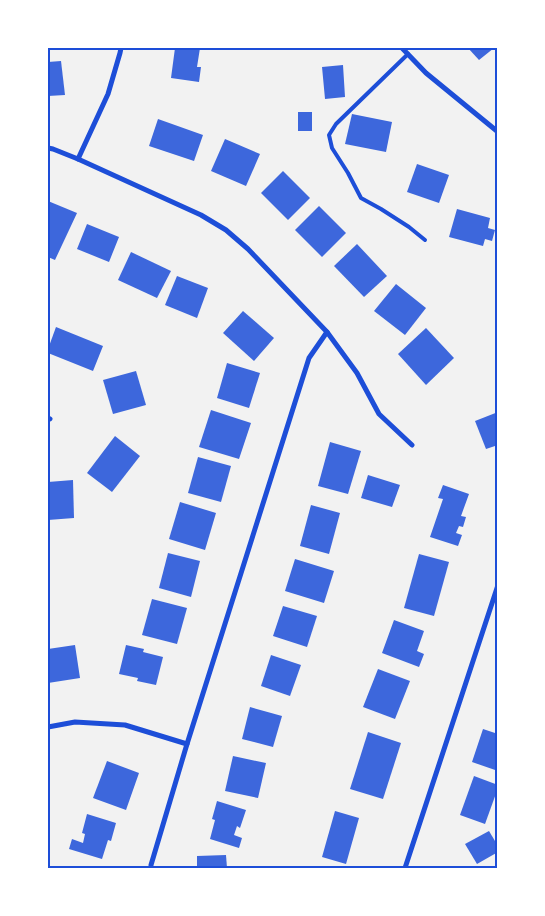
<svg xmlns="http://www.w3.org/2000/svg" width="545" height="916" font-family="Overpass,sans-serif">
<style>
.building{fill:#3d67dc}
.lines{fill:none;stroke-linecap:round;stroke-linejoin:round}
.service{stroke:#1d4ed8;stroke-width:4}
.minor{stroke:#1d4ed8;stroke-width:5}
.neatline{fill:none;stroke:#1d4ed8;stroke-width:2}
</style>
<rect width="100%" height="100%" fill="#f2f2f2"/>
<g class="building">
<polygon points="175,48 200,48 197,67 201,67 199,82 171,78"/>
<polygon points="468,48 494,48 479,60"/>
<polygon points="61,61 65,95 48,96 48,62"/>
<polygon points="343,65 345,97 325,99 322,67"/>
<rect x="298" y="112" width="14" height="19"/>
<polygon points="352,114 392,122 386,152 345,144"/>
<polygon points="158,119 203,135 194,161 149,146"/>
<polygon points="225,139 260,154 246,186 211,171"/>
<polygon points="417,164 449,175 439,203 407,192"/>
<polygon points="283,171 310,198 288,220 261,193"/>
<polygon points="48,201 77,213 55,260 48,257"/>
<polygon points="319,206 346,233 322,257 295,230"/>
<polygon points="457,209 490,218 488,228 495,230 492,241 485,239 483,246 449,237"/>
<polygon points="87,224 119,237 109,262 77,249"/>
<polygon points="357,244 387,276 364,297 334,266"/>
<polygon points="131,252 171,271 157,298 118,280"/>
<polygon points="177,276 208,288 197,318 165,305"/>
<polygon points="396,284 426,308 405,335 374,311"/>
<polygon points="243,311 274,338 254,361 223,333"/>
<polygon points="56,327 103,346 93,371 48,353 48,349"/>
<polygon points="426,328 454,358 426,385 398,354"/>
<polygon points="227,363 260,373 249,408 217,398"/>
<polygon points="136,371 146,405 113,414 103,380"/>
<polygon points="211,410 251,423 239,459 199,447"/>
<polygon points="498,412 498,445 486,449 475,421"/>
<polygon points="115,436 140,456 112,492 87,473"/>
<polygon points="330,442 361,451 348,494 318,486"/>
<polygon points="198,457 231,466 221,502 188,493"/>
<polygon points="368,475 400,485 392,507 361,498"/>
<polygon points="73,480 74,518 48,520 48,482"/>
<polygon points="443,485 469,494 461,516 466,517 463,527 459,526 456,533 462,535 458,546 430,537 443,499 438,498"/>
<polygon points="180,502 216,513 205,550 169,539"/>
<polygon points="311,505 340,513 329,554 300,546"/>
<polygon points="168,553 200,561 191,597 159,588"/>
<polygon points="419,554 449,562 434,616 404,608"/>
<polygon points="295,559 334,571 324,603 285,591"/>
<polygon points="152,599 187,608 177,644 142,635"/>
<polygon points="283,606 317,616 307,647 273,636"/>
<polygon points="394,620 424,631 417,651 424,654 419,667 382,653"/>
<polygon points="75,645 80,678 48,683 48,649"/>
<polygon points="126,645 144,649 143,652 163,657 156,685 137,681 138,678 119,674"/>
<polygon points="271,655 301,665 290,696 261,686"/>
<polygon points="378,669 410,681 395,719 363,707"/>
<polygon points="250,707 282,716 273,747 242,739"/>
<polygon points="483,729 498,734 498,771 472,762"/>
<polygon points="368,732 401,743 383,799 350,789"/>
<polygon points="233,756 266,763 258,798 225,791"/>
<polygon points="107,761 139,773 126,810 93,798"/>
<polygon points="474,776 498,785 498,788 485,824 460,815"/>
<polygon points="217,801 246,810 240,828 237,826 234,835 242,838 239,848 210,839 215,820 212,819"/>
<polygon points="335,811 359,818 346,864 322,857"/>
<polygon points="87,814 116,823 111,841 108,840 102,859 69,849 72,839 83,843 85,834 82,833"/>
<polygon points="489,831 498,846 498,852 477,864 465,844"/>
<polygon points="226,855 227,868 197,868 197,856"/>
</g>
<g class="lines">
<polyline class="service" points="408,54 336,124 329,135 332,148 348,173 361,198 381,209 409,227 425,240"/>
<g class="minor">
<polyline points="402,48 426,73 498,132"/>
<polyline points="48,148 53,149 78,159 201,215 226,230 248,249 327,332 357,373 379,414 412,445"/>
<polyline points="78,159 108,94 120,53 121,48"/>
<polyline points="48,418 50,419"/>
<polyline points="48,727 75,722 125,725 187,744"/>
<polyline points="151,868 151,865 187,744 309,358 327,332"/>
<polyline points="405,868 498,585"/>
</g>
</g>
<rect width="545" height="916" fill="none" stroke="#ffffff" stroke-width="98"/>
<rect x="49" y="49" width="447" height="818" class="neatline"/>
</svg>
